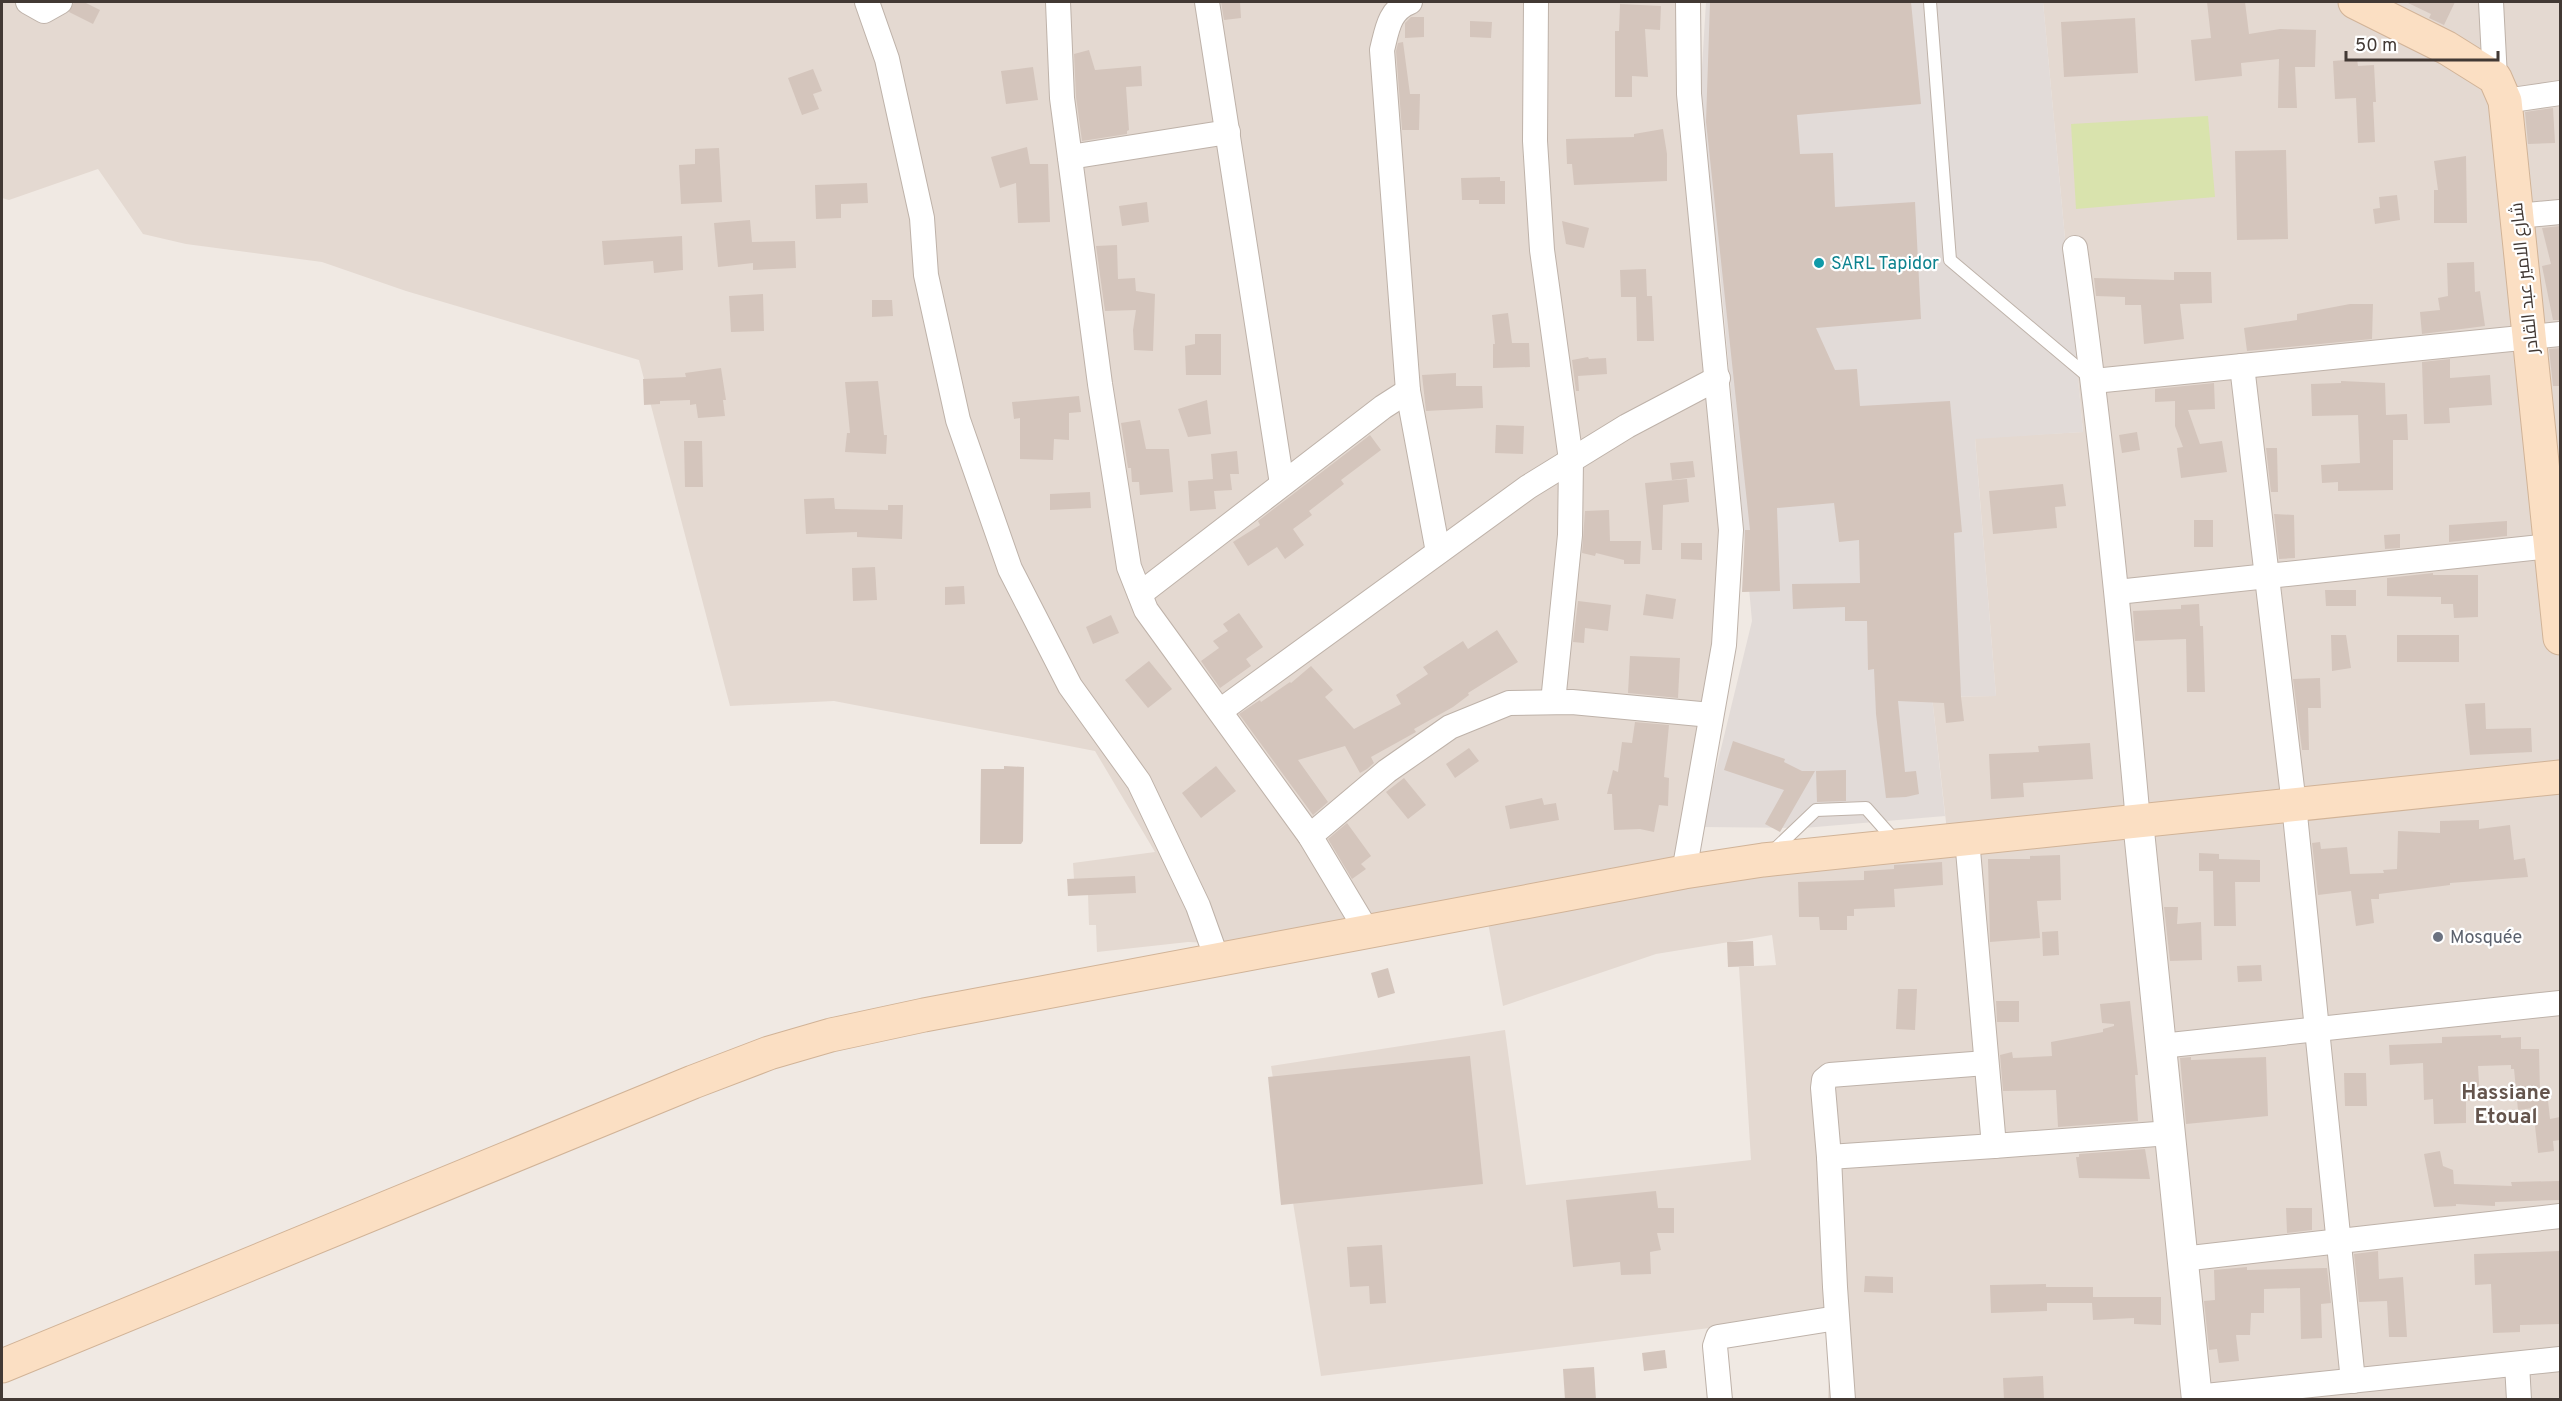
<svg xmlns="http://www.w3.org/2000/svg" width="2562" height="1401" font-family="Overpass,Cairo,sans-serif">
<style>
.residential{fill:#e4d9d1}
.industrial{fill:#e2dbd8}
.green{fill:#d9e3ad}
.building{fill:#d4c5bc}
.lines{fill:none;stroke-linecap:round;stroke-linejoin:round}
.service-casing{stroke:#beb2a9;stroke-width:14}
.minor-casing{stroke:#beb2a9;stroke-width:26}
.tertiary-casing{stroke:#beb2a9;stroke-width:32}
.secondary-casing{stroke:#d1b397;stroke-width:35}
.service{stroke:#fff;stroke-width:12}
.minor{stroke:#fff;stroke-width:24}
.tertiary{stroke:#fff;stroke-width:30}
.secondary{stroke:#fbdfc3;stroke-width:33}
.culture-dot{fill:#0f9aa8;stroke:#fff;stroke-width:2}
.worship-dot{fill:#6b7280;stroke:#fff;stroke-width:2}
.labels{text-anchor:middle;stroke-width:4.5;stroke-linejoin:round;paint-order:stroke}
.culture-label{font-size:18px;fill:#0d838f;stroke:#fff;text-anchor:start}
.street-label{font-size:18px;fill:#423934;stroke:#fff}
.worship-label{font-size:18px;fill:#5b616d;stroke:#fff;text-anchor:start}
.quarter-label{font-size:21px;font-weight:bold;fill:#64544c;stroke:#fff}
</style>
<rect width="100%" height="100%" fill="#f0e9e3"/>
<g class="residential">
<polygon points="2,2 1695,2 1729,549 1687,857 1238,944 1188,942 1097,952 1096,925 1089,925 1088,894 1075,895 1073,863 1155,852 1095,751 834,701 730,706 639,360 406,291 322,262 186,244 143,234 98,169 9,200 2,198"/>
<polygon points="2043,2 2560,2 2560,1399 1828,1399 1831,1313 1321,1376 1271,1066 1505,1030 1526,1185 1751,1160 1739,967 1776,965 1772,935 1656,954 1503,1006 1487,917 1886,856 1949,849 1932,697 1996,696 1975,438 2083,432"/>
</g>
<polygon class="industrial" points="1706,2 2043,2 2083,432 1975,439 1996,696 1932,697 1945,816 1804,828 1702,827 1752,621 1720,271 1701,130 1701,84"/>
<polygon class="green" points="2208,116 2215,197 2076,209 2071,124"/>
<g class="building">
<polygon points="74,2 84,2 100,10 93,24 69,12"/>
<polygon points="1221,2 1240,2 1241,18 1224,20"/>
<polygon points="1710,2 1911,2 1921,104 1797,115 1800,154 1833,153 1835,207 1915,202 1921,319 1816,328 1835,370 1857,369 1860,406 1950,401 1962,532 1954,533 1961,697 1964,721 1946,723 1944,703 1898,701 1905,772 1916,771 1919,794 1906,797 1886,798 1876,714 1874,669 1868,670 1867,621 1845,621 1845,607 1793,609 1792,584 1860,583 1859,540 1839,542 1834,503 1777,508 1780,591 1742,592 1745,530 1750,530 1706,122"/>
<polygon points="2207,2 2245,2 2249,34 2280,29 2316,30 2315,67 2295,67 2297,108 2278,108 2279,59 2241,63 2242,76 2195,81 2191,40 2211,38"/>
<polygon points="2406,2 2455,2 2444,25 2429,18 2431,14"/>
<polygon points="1620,4 1661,6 1660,30 1645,29 1648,77 1632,76 1632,97 1615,97 1615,31 1619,31"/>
<polygon points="1411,17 1424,17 1424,37 1405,38 1405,23"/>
<polygon points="2135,18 2138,73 2064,77 2061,22"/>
<polygon points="1470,21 1492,22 1491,38 1470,37"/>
<polygon points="1403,42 1410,94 1420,94 1419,130 1402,130 1396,51 1398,43"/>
<polygon points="1089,50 1095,70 1141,66 1142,86 1126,87 1129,130 1127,131 1127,134 1082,141 1076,97 1074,54"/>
<polygon points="2357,59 2358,66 2374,65 2376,102 2373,102 2375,142 2358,143 2356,98 2335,99 2333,61"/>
<polygon points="1033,67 1038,100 1006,104 1001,71"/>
<polygon points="813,69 822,91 813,94 819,109 802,115 788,78"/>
<polygon points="2553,108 2555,143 2528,144 2525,112"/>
<polygon points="1663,129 1667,154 1667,181 1574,185 1572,164 1567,164 1566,139 1634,137 1634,134"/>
<polygon points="1027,147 1030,164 1048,164 1050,222 1018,223 1016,183 1000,188 991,157"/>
<polygon points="719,148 722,202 681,204 679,165 695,164 695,149"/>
<polygon points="2286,150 2288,239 2237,240 2235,151"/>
<polygon points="2466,156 2467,223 2434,223 2434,190 2438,190 2434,161"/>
<polygon points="1500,177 1500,181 1505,181 1505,204 1479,204 1479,200 1462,200 1461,178"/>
<polygon points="867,183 868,203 841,204 841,218 816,219 815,185"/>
<polygon points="2397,195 2400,220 2375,224 2373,209 2380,208 2379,197"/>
<polygon points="1147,202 1149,222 1122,226 1119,206"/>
<polygon points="750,220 752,242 795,241 796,268 753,270 753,263 718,267 714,223"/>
<polygon points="1562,221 1589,228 1584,248 1566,244"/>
<polygon points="2560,226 2560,320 2553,320 2542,266 2551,264 2542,228"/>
<polygon points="682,236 683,270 654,273 653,261 604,265 602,241"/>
<polygon points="1117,245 1118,279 1135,278 1136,291 1155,294 1153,351 1134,350 1133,330 1136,310 1105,311 1096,246"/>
<polygon points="2474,262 2475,292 2480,291 2485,326 2422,334 2420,312 2440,310 2438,298 2448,296 2447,263"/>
<polygon points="1646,269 1647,296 1652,296 1654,341 1637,341 1636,297 1621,297 1620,270"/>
<polygon points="2174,272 2211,272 2212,303 2180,304 2184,339 2144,344 2141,305 2125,305 2125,297 2096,296 2094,278 2174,280"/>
<polygon points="763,294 764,331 731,332 729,296"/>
<polygon points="872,300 892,300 893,316 872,317"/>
<polygon points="2350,304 2373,304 2372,339 2247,351 2244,328 2297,320 2297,314"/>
<polygon points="1508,313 1512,343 1529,343 1530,367 1493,368 1493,344 1495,344 1492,315"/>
<polygon points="1195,334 1221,334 1221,375 1186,375 1185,346 1195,344"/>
<polygon points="2560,348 2560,386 2553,386 2549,349"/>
<polygon points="1588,357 1589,359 1606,358 1607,374 1578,376 1579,391 1576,391 1572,360"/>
<polygon points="2450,359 2450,378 2490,375 2492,405 2449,408 2450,423 2424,424 2422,362"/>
<polygon points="721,368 726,400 723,400 725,416 698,418 696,404 690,405 690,400 660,401 660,404 644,405 643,379 686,377 685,373"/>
<polygon points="1456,373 1456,386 1482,386 1483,408 1426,411 1422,375"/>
<polygon points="878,381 884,435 887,435 886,454 845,452 847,433 850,433 845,382"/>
<polygon points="2341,381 2385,383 2386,415 2407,414 2408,440 2393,440 2393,490 2338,491 2338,482 2322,483 2321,465 2360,463 2358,415 2312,416 2311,384 2341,383"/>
<polygon points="2214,383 2215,409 2188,410 2200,444 2222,441 2227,472 2181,478 2177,448 2183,447 2175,426 2175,401 2155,402 2155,389"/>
<polygon points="1079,396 1081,412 1069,413 1069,440 1054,439 1053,460 1020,459 1020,418 1014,419 1012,402"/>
<polygon points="1207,400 1211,434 1188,437 1178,409"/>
<polygon points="1140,420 1146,449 1169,449 1173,492 1140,495 1139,482 1132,482 1131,468 1128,468 1121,423"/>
<polygon points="1496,425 1524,426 1523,454 1495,453"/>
<polygon points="2137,432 2140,450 2122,453 2119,435"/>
<polygon points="1370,435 1381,450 1341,480 1344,484 1309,511 1312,515 1293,529 1304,545 1285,559 1277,547 1248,566 1233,542 1260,525 1258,521"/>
<polygon points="684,441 702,441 703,487 685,487"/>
<polygon points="2266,448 2277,448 2278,492 2271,492"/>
<polygon points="1237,451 1239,474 1230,474 1232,490 1214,491 1216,509 1190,511 1188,481 1213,479 1211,454"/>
<polygon points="1693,461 1695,477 1672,480 1670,463"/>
<polygon points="1687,479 1689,502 1663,505 1662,550 1652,550 1645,483"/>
<polygon points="2063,484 2066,506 2055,507 2057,528 1993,534 1989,491"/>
<polygon points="1090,492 1091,508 1050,510 1050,494"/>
<polygon points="834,498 835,509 888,510 888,505 903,505 902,539 857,537 857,532 806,534 804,499"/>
<polygon points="1609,510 1610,541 1641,541 1640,564 1624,564 1624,560 1596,553 1595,556 1582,553 1585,511"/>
<polygon points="2274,514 2294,515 2295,558 2279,559"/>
<rect x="2194" y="520" width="19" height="27"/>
<polygon points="2507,521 2507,536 2449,542 2449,525"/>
<polygon points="2400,534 2400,548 2385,549 2384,535"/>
<polygon points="1681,543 1702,543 1702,560 1681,559"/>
<polygon points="875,567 877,600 853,601 852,568"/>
<polygon points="2433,573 2433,575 2478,575 2478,617 2454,618 2453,604 2441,604 2441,597 2387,596 2387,578"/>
<polygon points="964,586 965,604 945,605 945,587"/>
<polygon points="2325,590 2356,590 2356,606 2326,606"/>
<polygon points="1646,594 1676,599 1673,619 1643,615"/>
<polygon points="1578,601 1611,605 1608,631 1585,628 1584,643 1573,642"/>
<polygon points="2199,604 2200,626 2203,626 2205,692 2187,692 2186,639 2135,641 2133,611 2181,609 2181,605"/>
<polygon points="1239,613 1263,647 1246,659 1251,666 1220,688 1201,661 1219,648 1213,641 1228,631 1223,624"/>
<polygon points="1111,615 1119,633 1093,644 1086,627"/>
<polygon points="1497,630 1518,662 1468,693 1469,695 1453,707 1414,729 1416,732 1371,757 1374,763 1367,769 1360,773 1345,746 1298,760 1328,802 1313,815 1239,714 1260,700 1261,702 1290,682 1291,683 1311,666 1333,690 1325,697 1354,729 1401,704 1396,695 1428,674 1423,667 1463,641 1468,649"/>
<polygon points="2331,635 2346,635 2351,668 2332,671"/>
<rect x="2397" y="635" width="62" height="27"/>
<polygon points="1630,656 1680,658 1678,698 1628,693"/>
<polygon points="1149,661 1172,689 1148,708 1125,680"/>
<polygon points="2320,678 2321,708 2308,708 2309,750 2302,750 2293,679"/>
<polygon points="2485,703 2486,729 2531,728 2532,752 2470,755 2465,704"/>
<polygon points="1635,722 1669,725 1664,777 1669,778 1668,806 1659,805 1654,832 1640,829 1614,830 1612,794 1607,794 1613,770 1618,772 1622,742 1632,743"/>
<polygon points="1733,741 1785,759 1784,762 1802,771 1815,771 1780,832 1765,824 1784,790 1724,770"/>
<polygon points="2090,743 2093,779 2023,783 2024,797 1991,799 1989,754 2039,752 2038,746"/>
<polygon points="1469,748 1479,761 1455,778 1446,764"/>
<polygon points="1004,766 1024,767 1023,841 1021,844 980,844 981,769 1004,769"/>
<polygon points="1216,766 1236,791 1201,818 1182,793"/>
<polygon points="1846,770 1846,801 1817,802 1816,771"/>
<polygon points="1404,778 1426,805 1408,819 1386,792"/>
<polygon points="1542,798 1544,805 1556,803 1559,820 1510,829 1505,806"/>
<polygon points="2479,820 2479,829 2510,825 2514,860 2525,858 2528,877 2450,883 2450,885 2379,894 2379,899 2371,899 2374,923 2356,926 2351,891 2318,895 2312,843 2320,842 2321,849 2347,847 2350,874 2384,873 2383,870 2397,869 2398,831 2440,833 2440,821"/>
<polygon points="1347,823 1371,856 1361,864 1366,869 1352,879 1328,839"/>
<polygon points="2199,853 2219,854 2219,859 2260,860 2260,882 2235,882 2236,926 2214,926 2213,871 2199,871"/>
<polygon points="2060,855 2061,900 2037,901 2040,938 1990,942 1988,859 2030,859 2030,856"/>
<polygon points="1942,862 1943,885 1894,889 1895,907 1854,909 1854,916 1847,916 1847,930 1820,930 1819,917 1799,917 1798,882 1864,880 1864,871 1894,869 1894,865"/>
<polygon points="1135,876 1136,893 1068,896 1067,879"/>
<polygon points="2164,907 2178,907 2177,924 2201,922 2202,960 2170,961"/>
<polygon points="2058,931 2059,955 2043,956 2042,932"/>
<polygon points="1753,941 1754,966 1728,967 1727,942"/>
<polygon points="2261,965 2262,981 2238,982 2237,966"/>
<polygon points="1388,968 1395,993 1378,998 1371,973"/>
<polygon points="1898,989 1917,989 1915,1030 1896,1029"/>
<polygon points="1996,1001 2019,1001 2019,1022 1997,1022"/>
<polygon points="2130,1001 2138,1075 2135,1075 2138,1121 2058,1127 2056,1090 2003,1091 2000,1055 2012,1052 2013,1058 2052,1056 2051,1042 2103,1032 2103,1029 2114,1026 2114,1024 2102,1023 2100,1004"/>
<polygon points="2501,1035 2501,1038 2521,1037 2521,1049 2539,1049 2540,1092 2547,1091 2550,1119 2560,1117 2560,1140 2553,1141 2554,1151 2538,1153 2533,1108 2518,1110 2514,1069 2511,1069 2511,1065 2478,1066 2480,1100 2466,1101 2466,1123 2434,1124 2433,1099 2424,1100 2423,1063 2390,1065 2389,1045 2442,1043 2442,1037"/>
<polygon points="1470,1056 1483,1184 1281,1205 1268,1077"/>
<polygon points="2191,1057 2191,1060 2266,1057 2268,1116 2186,1124 2180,1058"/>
<polygon points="2344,1073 2366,1073 2367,1106 2345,1106"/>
<polygon points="2145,1149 2150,1179 2079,1178 2076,1157 2079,1157 2079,1154"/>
<polygon points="2440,1151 2443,1166 2453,1170 2454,1184 2512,1186 2511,1182 2560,1181 2560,1200 2495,1202 2495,1206 2456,1204 2456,1206 2434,1207 2424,1154"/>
<polygon points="1656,1191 1658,1208 1674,1208 1674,1233 1657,1233 1661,1250 1650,1252 1651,1274 1621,1275 1620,1262 1573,1267 1566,1200"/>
<polygon points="2286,1208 2312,1208 2312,1230 2287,1233"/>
<polygon points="1382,1245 1386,1303 1370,1304 1369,1286 1350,1287 1347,1247"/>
<polygon points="2378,1251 2379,1279 2403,1277 2407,1337 2389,1337 2387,1301 2359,1302 2354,1254"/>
<polygon points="2560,1251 2560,1324 2520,1325 2520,1332 2493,1333 2491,1284 2475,1285 2474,1254"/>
<polygon points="2247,1267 2247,1270 2327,1268 2331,1303 2321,1304 2322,1338 2301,1339 2300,1288 2264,1289 2264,1313 2251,1313 2250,1335 2236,1335 2239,1361 2219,1363 2217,1349 2209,1350 2204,1301 2215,1300 2214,1270"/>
<polygon points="1865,1276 1893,1277 1893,1293 1864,1292"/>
<polygon points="2046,1284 2046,1287 2093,1287 2093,1297 2161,1297 2161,1325 2134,1324 2134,1318 2093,1320 2092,1303 2047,1303 2047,1311 1991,1313 1990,1285"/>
<polygon points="1665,1350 1667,1368 1644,1371 1642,1353"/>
<polygon points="1594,1367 1596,1400 1565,1400 1563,1369"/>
<polygon points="2043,1376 2044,1400 2004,1400 2003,1378"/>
</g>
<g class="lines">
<defs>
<g id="service">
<polyline points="1930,2 1950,260 2090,378"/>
<polyline points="1772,852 1816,810 1866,808 1897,843"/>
</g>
<g id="minor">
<polyline points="28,2 44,11 60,2"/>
<polyline points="867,2 887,59 922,218 926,275 958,420 1010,569 1070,686 1139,782 1198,906 1217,959"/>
<polyline points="1058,2 1062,98 1100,384 1129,567 1146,610 1310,836 1367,931"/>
<polyline points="1207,2 1282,484"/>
<path d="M1410 2C1389 10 1387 30 1382 50L1408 391 1438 552"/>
<polyline points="1536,2 1535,141 1542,250 1571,460 1570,535 1553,702"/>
<polyline points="2491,2 2495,78"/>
<polyline points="2505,101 2560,93"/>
<polyline points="1070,157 1228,132"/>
<polyline points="2517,216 2560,212"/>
<path d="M2075 248C2102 439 2121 630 2138 821"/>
<polyline points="2242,366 2294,805 2353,1381"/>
<polyline points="2094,381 2560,334"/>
<polyline points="2117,592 2560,545"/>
<polyline points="1140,594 1383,407 1408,391"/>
<polyline points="1220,711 1528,487 1627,426 1718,378"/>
<polyline points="1310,836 1387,771 1450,727 1509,703 1572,702 1711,715"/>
<polyline points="1967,839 1994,1146 2170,1133"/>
<polyline points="1684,872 1724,645 1731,530 1689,94 1688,2"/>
<polyline points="2161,1046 2560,1003"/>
<polyline points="1829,1157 1823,1088 1824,1080 1830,1075 1986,1063"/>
<polyline points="2182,1259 2560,1216"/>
<polyline points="2517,1364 2519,1400"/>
<polyline points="2196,1397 2560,1359"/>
<polyline points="1720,1400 1715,1346 1718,1337 1837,1318"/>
<polyline points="1843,1400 1835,1287 1829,1157 1994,1146"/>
</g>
<polyline id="tertiary" points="2138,821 2197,1400"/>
<g id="secondary">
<polyline points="2355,2 2447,48 2495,78 2505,101 2560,638"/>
<polyline points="2,1366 693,1082 769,1053 831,1035 924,1015 1684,872 1763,860 2560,777"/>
</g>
</defs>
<use href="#service" class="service-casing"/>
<use href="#minor" class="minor-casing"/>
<use href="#tertiary" class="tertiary-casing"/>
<use href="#secondary" class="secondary-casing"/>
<use href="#service" class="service"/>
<use href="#minor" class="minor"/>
<use href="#tertiary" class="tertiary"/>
<use href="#secondary" class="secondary"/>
</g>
<circle class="culture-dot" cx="1819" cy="263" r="6"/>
<circle class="worship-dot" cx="2438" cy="937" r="6"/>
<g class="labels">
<g class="culture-label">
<text x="1831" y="269">SARL Tapidor</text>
</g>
<g class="street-label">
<text transform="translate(2524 278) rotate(-96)" y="6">شارع الامير عبد القادر</text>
</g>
<g class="worship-label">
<text x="2450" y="943">Mosquée</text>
</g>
<g class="quarter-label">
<text x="2506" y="1099">Hassiane<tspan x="2506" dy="24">Etoual</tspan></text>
</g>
</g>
<rect width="2562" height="1401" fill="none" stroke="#423934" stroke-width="6"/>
<path d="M2346 51v9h152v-9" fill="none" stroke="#423934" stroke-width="3"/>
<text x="2355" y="51" font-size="18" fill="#423934" stroke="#ffffff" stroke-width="4.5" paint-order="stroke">50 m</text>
</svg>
